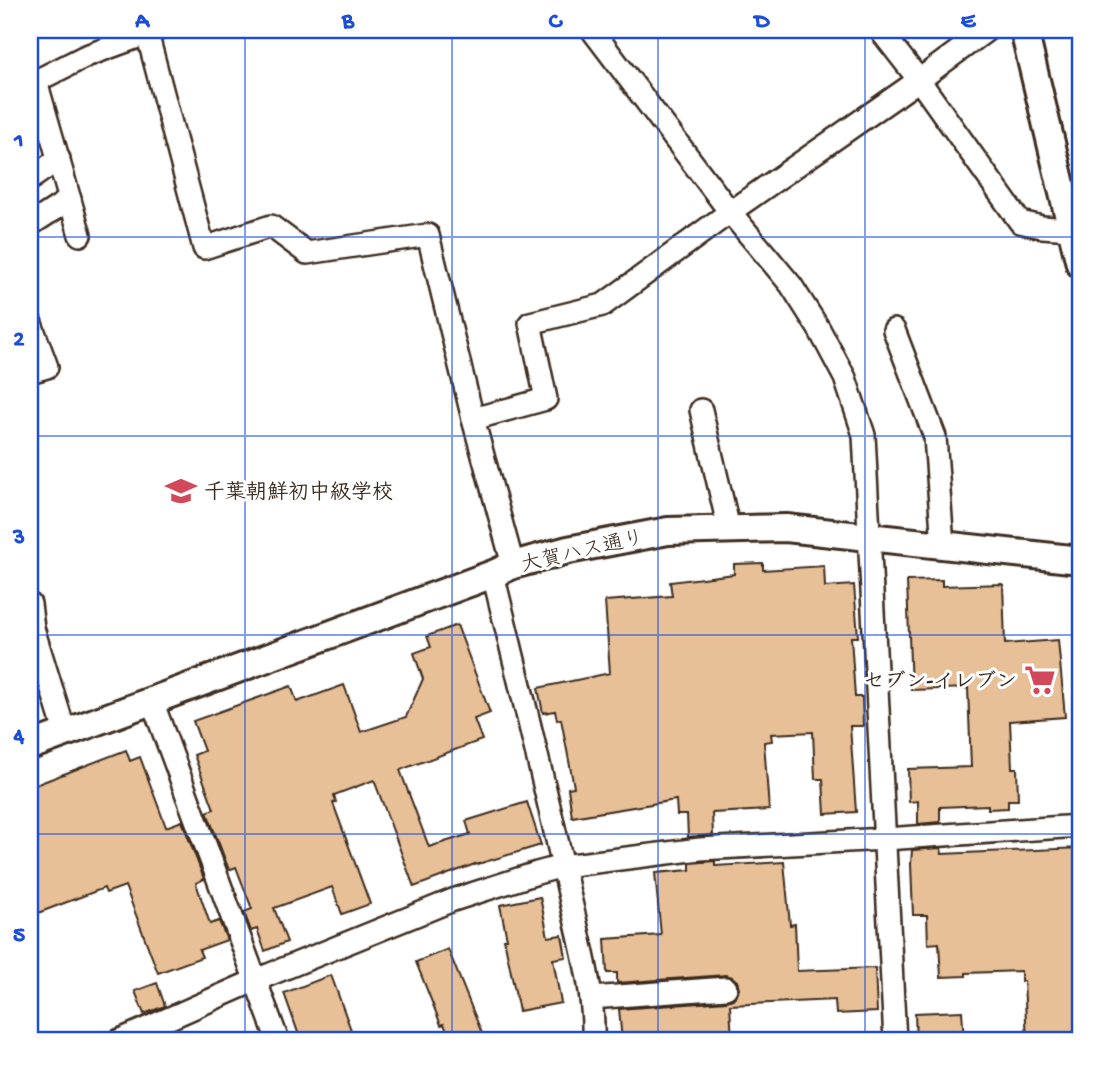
<svg xmlns="http://www.w3.org/2000/svg" width="1110" height="1071" font-family="'Gochi Hand','Klee One',sans-serif">
<style>
.building{fill:#e7c097;stroke:#3b2a1e;stroke-width:2}
.lines{fill:none;stroke-linecap:round;stroke-linejoin:round}
.minor-casing{stroke:#3b2a1e;stroke-width:26}
.tertiary-casing{stroke:#3b2a1e;stroke-width:32}
.minor{stroke:#fff;stroke-width:21}
.tertiary{stroke:#fff;stroke-width:26}
.grid{fill:none;stroke:#1d4ed8;stroke-width:2;stroke-opacity:0.55}
.labels{text-anchor:middle;stroke-width:6;stroke-linejoin:round;paint-order:stroke}
.poi-label{font-size:21px;font-weight:bold;fill:#3b2a1e;stroke:#fff;text-anchor:start}
.street-label{font-size:21px;fill:#3b2a1e;stroke:#fff}
.neatline{fill:none;stroke:#1d4ed8;stroke-width:2.5}
.grid-label{font-size:23px;text-anchor:middle;font-weight:bold;fill:#1d4ed8}
</style>
<rect width="100%" height="100%" fill="#fff"/>
<filter id="ink" filterUnits="userSpaceOnUse"><feTurbulence type="fractalNoise" baseFrequency=".0143" numOctaves="2"/><feDisplacementMap in="SourceGraphic" scale="14" xChannelSelector="R" yChannelSelector="G"/><feConvolveMatrix kernelMatrix="1 2 1 2 8 2 1 2 1" color-interpolation-filters="sRGB"/></filter>
<g filter="url(#ink)">
<g class="building">
<polygon points="763,563 763,570 824,566 825,587 854,585 858,637 851,637 855,697 862,697 863,726 850,726 856,812 825,814 823,779 815,779 813,732 771,734 772,741 764,742 769,810 712,813 713,835 688,837 687,815 677,815 676,800 572,817 568,788 574,787 561,719 557,720 555,711 543,713 538,688 610,673 605,601 672,596 670,582 734,574 734,564"/>
<polygon points="942,580 942,586 1003,584 1005,644 1058,640 1065,717 1010,721 1012,768 1017,768 1018,800 1008,800 1008,808 988,809 988,805 940,807 940,822 918,824 918,801 909,802 908,769 971,767 968,688 911,690 907,581"/>
<polygon points="457,625 490,713 474,719 482,740 400,770 429,847 470,834 466,821 527,802 541,845 475,865 475,864 414,887 374,780 334,795 336,802 333,803 370,904 342,914 332,887 274,908 287,942 265,951 257,929 251,931 244,912 252,909 236,867 229,870 207,812 214,809 194,755 204,751 193,721 291,686 297,702 344,685 361,732 406,717 423,679 414,653 431,647 427,636"/>
<polygon points="126,750 130,761 140,757 166,827 182,821 204,879 196,883 210,924 219,921 227,940 199,950 202,957 158,973 125,886 106,893 104,888 30,916 30,787"/>
<polygon points="941,848 942,854 1080,848 1080,1041 1027,1041 1024,981 1021,981 1021,971 966,973 966,976 941,977 939,943 928,944 927,915 913,915 911,864 912,850"/>
<polygon points="715,861 715,866 784,862 790,925 795,924 797,971 875,968 877,1012 836,1014 835,1000 730,1005 732,1041 622,1041 619,1009 727,1001 733,999 737,994 739,988 737,981 732,977 726,975 617,983 617,973 607,973 605,939 661,935 655,873 690,870 690,863"/>
<polygon points="540,897 548,937 562,935 566,957 553,959 561,1003 519,1011 504,939 507,939 500,905"/>
<polygon points="448,949 485,1041 451,1041 444,1024 441,1025 416,962"/>
<polygon points="331,975 355,1041 301,1041 284,993"/>
<polygon points="157,983 165,1006 144,1014 135,991"/>
<polygon points="962,1011 964,1041 916,1041 915,1013"/>
</g>
<g class="lines">
<defs>
<g id="minor">
<polyline points="592,30 730,212 791,285 819,329 845,378 864,435 895,1041"/>
<polyline points="880,30 919,80 1020,222 1042,227 1071,229"/>
<polyline points="147,33 204,248 271,226 307,253 428,235 473,419 513,565"/>
<polyline points="36,81 80,235"/>
<polyline points="30,84 86,56 157,30"/>
<polyline points="30,179 59,159"/>
<polyline points="30,225 70,199"/>
<polyline points="30,321 47,367 30,372"/>
<polyline points="894,330 935,437 943,545"/>
<polyline points="701,410 729,529"/>
<polyline points="473,419 546,399 530,323 603,305 730,212 919,80 987,30"/>
<path d="M493 574C518 677 544 781 567 884 578 935 595 989 593 1041"/>
<polyline points="30,604 33,628 65,732"/>
<polyline points="152,701 278,1041"/>
<polyline points="591,998 726,988"/>
<polyline points="118,1041 256,980 453,900 537,873 563,866 700,849 885,839 1080,826"/>
</g>
<g id="tertiary">
<polyline points="1024,30 1080,264"/>
<polyline points="30,746 493,574 513,565 568,550 668,531 786,528 1080,560"/>
</g>
</defs>
<use href="#minor" class="minor-casing"/>
<use href="#tertiary" class="tertiary-casing"/>
<use href="#minor" class="minor"/>
<use href="#tertiary" class="tertiary"/>
</g>
</g>
<path class="grid" d="M245 30V1041M452 30V1041M658 30V1041M865 30V1041M30 237H1080M30 436H1080M30 635H1080M30 834H1080"/>
<defs>
<symbol id="school-bare" viewBox="-9 -9 18 18"><path d="M0-5L7-2L0 1L-7-2ZM-4 1L0 2.5L4 1V4Q0 6-4 4Z" fill="#d1495b" stroke="#fff" stroke-width="2.5" paint-order="stroke"/></symbol>
<symbol id="supermarket-bare" viewBox="-9 -9 18 18"><path d="M-6-5.5h2.5l.6 2H6L4.5 2H-2.5L-4.4-4H-6ZM-1.5 3.2a1.3 1.3 0 1 0 .1 0ZM3 3.2a1.3 1.3 0 1 0 .1 0Z" fill="#d1495b" stroke="#fff" stroke-width="2.5" paint-order="stroke"/></symbol>
</defs>
<g fill-rule="evenodd">
<use href="#school-bare" x="159" y="469" width="44" height="44"/>
<use href="#supermarket-bare" x="1018" y="658" width="44" height="44"/>
</g>
<g class="labels">
<g class="poi-label">
<text x="204" y="498">千葉朝鮮初中級学校</text>
<text x="1017" y="687" text-anchor="end">セブン-イレブン</text>
</g>
<g class="street-label">
<text transform="translate(582 550) rotate(-13)" y="7">大賀ハス通り</text>
</g>
</g>
<rect width="1110" height="1071" fill="none" stroke="#fff" stroke-width="77"/>
<rect x="38" y="38" width="1034" height="994" class="neatline"/>
<g class="grid-label">
<text x="142" y="27">A</text>
<text x="348" y="27">B</text>
<text x="555" y="27">C</text>
<text x="762" y="27">D</text>
<text x="968" y="27">E</text>
<text x="19" y="146">1</text>
<text x="19" y="345">2</text>
<text x="19" y="543">3</text>
<text x="19" y="742">4</text>
<text x="19" y="941">5</text>
</g>
</svg>
